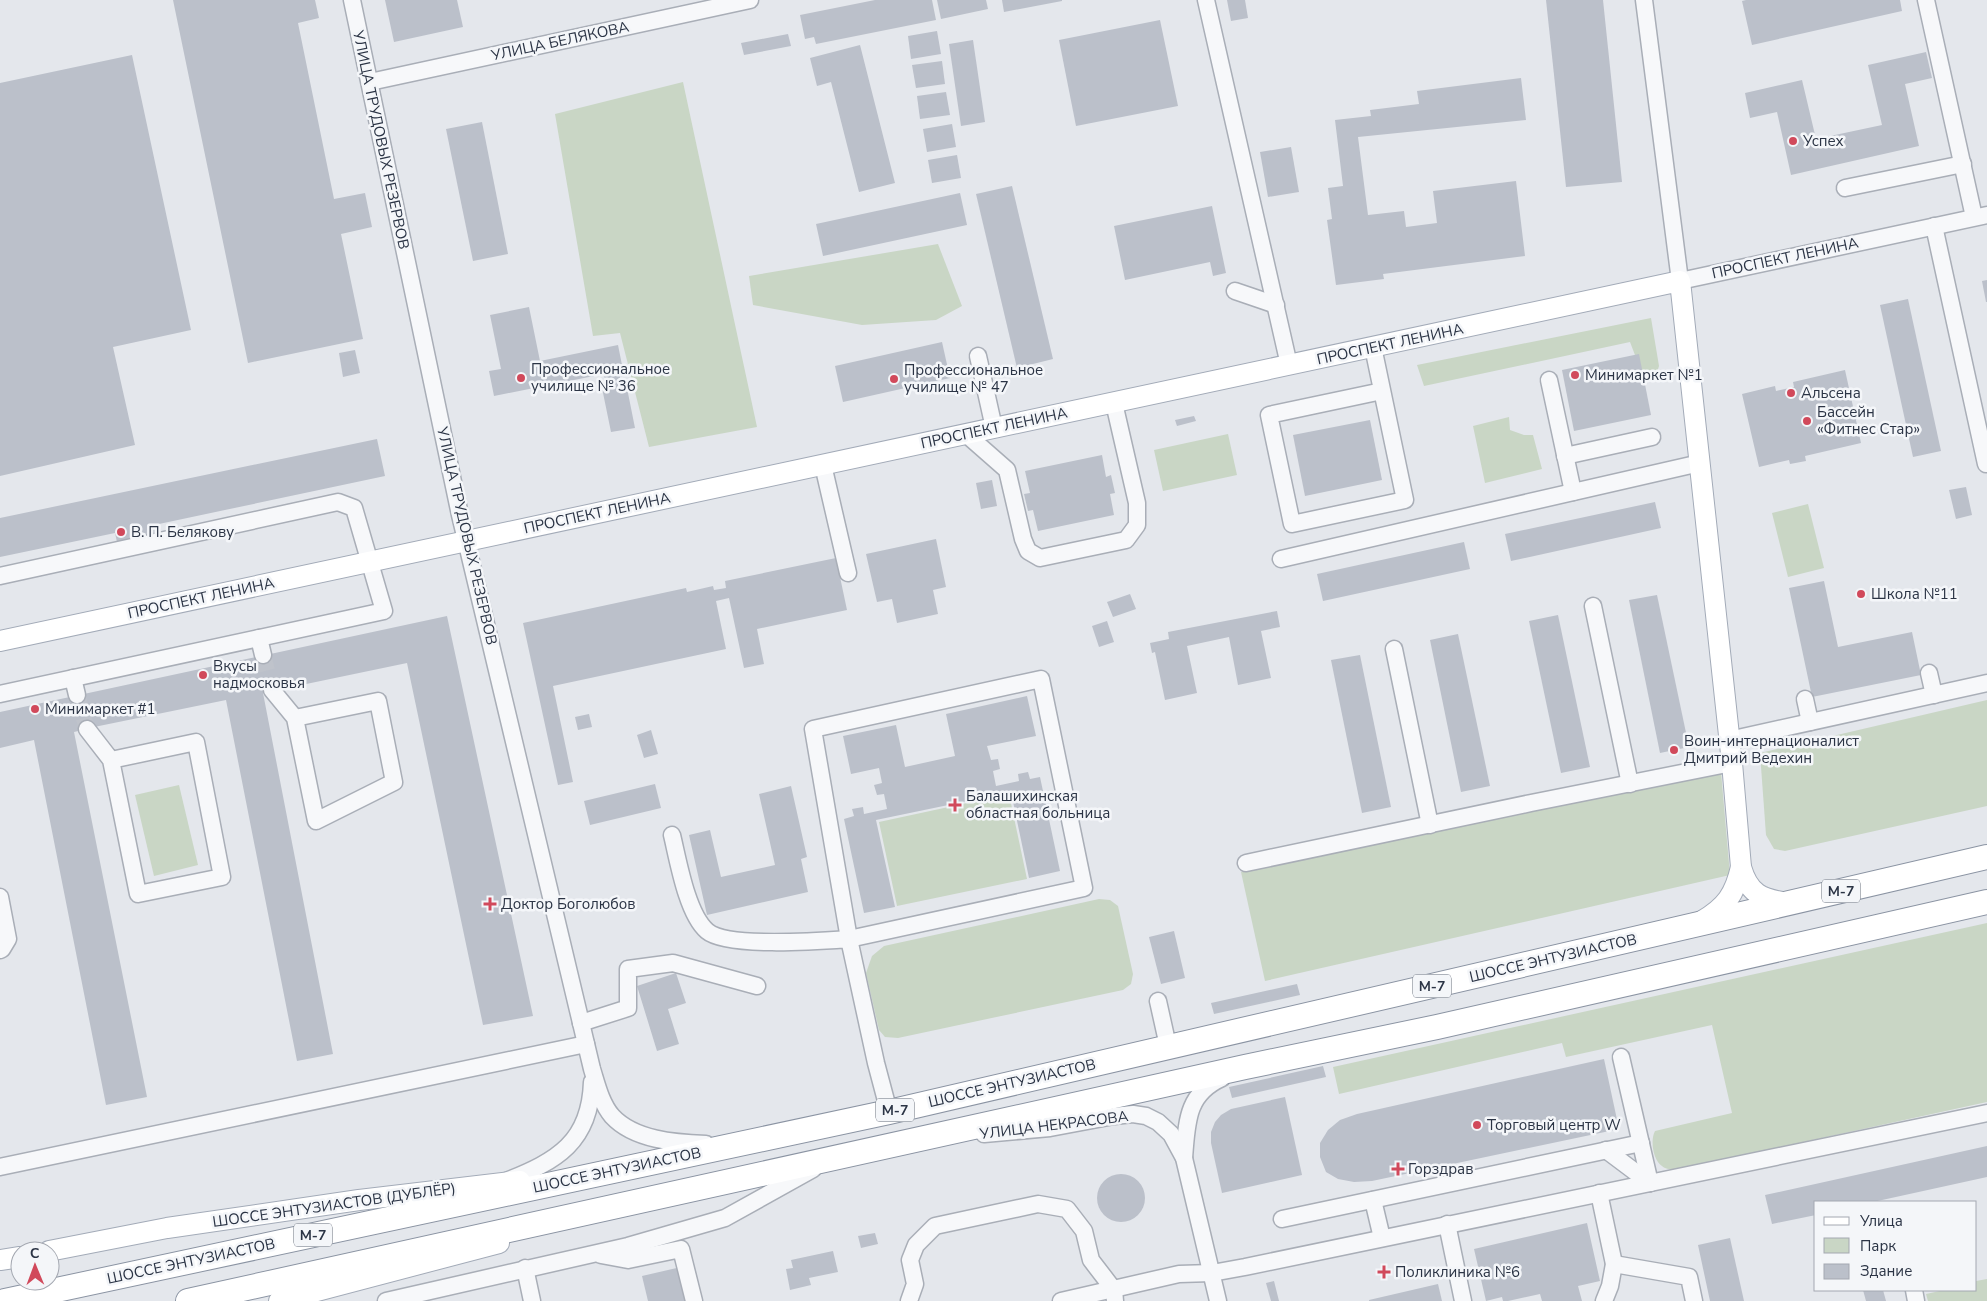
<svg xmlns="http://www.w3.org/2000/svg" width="1987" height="1301" font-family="'Nunito Sans',sans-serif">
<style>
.green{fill:#c9d6c5}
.building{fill:#bbc0ca}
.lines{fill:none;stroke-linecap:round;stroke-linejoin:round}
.minor-tunnel{stroke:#bfc3cb;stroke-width:16;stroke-dasharray:16 8;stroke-linecap:butt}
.minor-casing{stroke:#a9aeb7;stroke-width:19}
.major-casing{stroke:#a3abb8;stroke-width:22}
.highway-casing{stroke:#8b94a3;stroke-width:26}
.minor{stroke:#f7f8fa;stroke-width:16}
.major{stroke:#fff;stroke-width:20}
.highway{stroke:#fff;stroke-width:24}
.poi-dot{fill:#d1495b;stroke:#f4f6f9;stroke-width:2}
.labels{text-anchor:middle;stroke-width:5;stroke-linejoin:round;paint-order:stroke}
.shield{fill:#f4f6f9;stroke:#676e7b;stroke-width:1}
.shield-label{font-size:14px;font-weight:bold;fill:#2b3445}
.street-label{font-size:15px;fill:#2b3445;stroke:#f4f6f9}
.poi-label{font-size:15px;fill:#2b3445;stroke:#f4f6f9;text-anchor:start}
</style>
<rect width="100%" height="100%" fill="#e4e7ec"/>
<g class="green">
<polygon points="683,82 757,427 649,447 620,333 593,336 555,114"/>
<polygon points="938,244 962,306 936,320 862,325 753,305 749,276"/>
<polygon points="1651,318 1659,366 1655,379 1643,376 1630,342 1424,386 1417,365"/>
<polygon points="1509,417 1510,430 1524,435 1533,435 1542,469 1485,483 1473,426"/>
<polygon points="1228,434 1237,475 1163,491 1154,450"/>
<polygon points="1808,504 1824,568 1788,577 1772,513"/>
<polygon points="1987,700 1987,806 1785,851 1774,849 1766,835 1760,753"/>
<polygon points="1721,772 1730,875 1265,981 1241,872"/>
<polygon points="179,785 198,865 154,876 135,795"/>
<polygon points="1009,794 1027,879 897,906 879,822"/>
<polygon points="1099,899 1110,900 1118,906 1133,974 1131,984 1123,990 898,1038 885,1037 879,1030 866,973 872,956 884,946"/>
<path d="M1987 923V1102L1674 1170C1669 1169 1665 1169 1662 1166 1653 1160 1650 1140 1655 1131L1732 1113 1712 1025 1566 1057 1562 1043 1339 1094 1333 1067Z"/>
<polygon points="1987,1279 1987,1301 1928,1301 1926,1294 1944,1290 1976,1290 1976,1281"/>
</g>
<g class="building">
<polygon points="173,0 315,0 319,18 298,23 334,199 365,193 372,227 341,234 363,339 248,363"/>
<polygon points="385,0 457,0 463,27 394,42"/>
<polygon points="875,0 932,0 936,20 816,44 814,37 805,39 800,15"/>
<polygon points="937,0 986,0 988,9 941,19"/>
<polygon points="1002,0 1062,0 1062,1 1004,12"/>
<polygon points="1227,0 1245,0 1248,18 1231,21"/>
<polygon points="1546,0 1603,0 1622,182 1566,187"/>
<polygon points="1746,0 1900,0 1902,11 1752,45 1742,1"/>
<polygon points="1160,20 1178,106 1076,126 1059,40"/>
<polygon points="937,31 941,54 911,59 908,36"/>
<polygon points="788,34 791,46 744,55 741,43"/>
<polygon points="973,40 985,122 961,126 949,44"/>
<polygon points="860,45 895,183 859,192 831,82 817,86 810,58"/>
<polygon points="1926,52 1932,78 1905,84 1919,146 1791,175 1777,112 1750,118 1745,93 1802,80 1816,139 1882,125 1868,65"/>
<polygon points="132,55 191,330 113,347 135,445 0,476 0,83"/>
<polygon points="942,61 945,84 916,88 912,65"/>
<polygon points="1521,78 1526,120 1358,137 1368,215 1404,211 1406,227 1437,223 1433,191 1516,181 1525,256 1383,274 1384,279 1336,285 1327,220 1332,219 1328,188 1343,186 1335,120 1371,116 1370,110 1419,104 1417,91"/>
<polygon points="946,92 950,115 920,119 917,96"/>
<polygon points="482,122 508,254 473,261 446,129"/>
<polygon points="952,124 956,147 927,152 923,129"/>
<polygon points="1291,147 1299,192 1268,197 1260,152"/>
<polygon points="957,155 961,178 932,183 928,160"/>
<polygon points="1012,186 1053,359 1017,368 976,194"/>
<polygon points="960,193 967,225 823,256 816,224"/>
<polygon points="1212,206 1226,273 1213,276 1210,262 1125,280 1114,226"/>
<polygon points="1987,280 1987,302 1986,302 1982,281"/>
<polygon points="1908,299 1941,451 1913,457 1880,305"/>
<polygon points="529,307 540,361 618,345 623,370 619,371 621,384 626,383 635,428 611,432 602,388 606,387 604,374 494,396 489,371 501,369 490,315"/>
<polygon points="942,342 950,378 843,402 835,366"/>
<polygon points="355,350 360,373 343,377 339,353"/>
<polygon points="1639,354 1651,415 1574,431 1562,370"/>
<polygon points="1845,370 1861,443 1805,456 1806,461 1790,464 1789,460 1759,467 1742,394 1775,386 1776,391 1794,387 1793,382"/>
<polygon points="1194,416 1196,421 1177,426 1175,420"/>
<polygon points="1370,420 1382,480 1305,496 1293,435"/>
<polygon points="377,439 385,476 159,524 161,532 117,542 115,533 0,557 0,518"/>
<polygon points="1102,455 1106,477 1111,475 1115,493 1110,494 1114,515 1038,531 1033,510 1028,511 1024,494 1030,493 1025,471"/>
<polygon points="992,480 997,506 981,509 976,483"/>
<polygon points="1966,487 1972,515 1956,519 1949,490"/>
<polygon points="1655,502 1661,528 1511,561 1505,534"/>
<polygon points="936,539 946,587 933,590 938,614 897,623 892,599 877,602 866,554"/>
<polygon points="1464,542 1470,569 1323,601 1317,574"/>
<polygon points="836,558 847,610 757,629 764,664 744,668 729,598 716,601 726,649 553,686 573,782 558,785 523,623 686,588 687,592 713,586 714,590 726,588 725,581"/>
<polygon points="1824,581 1838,647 1912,632 1921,675 1812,697 1789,588"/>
<polygon points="1130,594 1136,609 1113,617 1107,602"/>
<polygon points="1657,595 1689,747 1660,753 1629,600"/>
<polygon points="1277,611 1280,627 1261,631 1271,678 1238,685 1229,637 1187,646 1197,693 1165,700 1155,652 1152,653 1150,643 1169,639 1168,632"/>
<polygon points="1558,615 1590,767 1561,773 1529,621"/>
<polygon points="447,616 533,1016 483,1025 407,663 263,693 333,1054 297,1061 226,700 99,726 74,732 147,1097 106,1105 34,740 0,748 0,712"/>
<polygon points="1107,621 1114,642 1099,647 1092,626"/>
<polygon points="1458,634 1490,786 1461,792 1430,640"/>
<polygon points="1360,655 1391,807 1362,813 1331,660"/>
<polygon points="1027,696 1036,736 987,746 991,760 998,759 1000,769 993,771 996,786 1019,781 1018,774 1028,772 1030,779 1040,777 1060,871 1029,878 1011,792 876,820 895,907 864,913 844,819 854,816 852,809 863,807 864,814 887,809 884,794 877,795 874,785 882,783 879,768 851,774 843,736 896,725 905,767 955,756 946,714"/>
<polygon points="589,714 592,727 578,730 575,717"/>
<polygon points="651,730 658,754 644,758 637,735"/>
<polygon points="655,784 661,808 590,825 584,801"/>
<polygon points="791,786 807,857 801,859 808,892 707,915 689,835 710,830 721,877 775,865 759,794"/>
<polygon points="1174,931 1185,978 1161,984 1149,937"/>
<polygon points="676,973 686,1003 668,1009 679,1044 657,1051 637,986"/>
<polygon points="1297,984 1300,995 1214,1014 1211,1003"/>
<polygon points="1604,1059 1619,1129 1372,1181 1354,1182 1338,1179 1326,1172 1320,1157 1320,1143 1328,1130 1340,1120 1357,1114"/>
<polygon points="1323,1066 1326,1077 1232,1098 1229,1087"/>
<polygon points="1285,1097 1302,1175 1222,1193 1211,1143 1211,1132 1215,1122 1221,1115 1231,1109"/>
<polygon points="1987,1146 1987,1177 1873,1202 1816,1202 1816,1215 1772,1224 1765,1195"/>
<circle cx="1121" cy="1198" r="24"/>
<polygon points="1587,1223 1600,1281 1578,1286 1582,1301 1542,1301 1540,1294 1508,1301 1503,1301 1502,1297 1486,1301 1474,1249"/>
<polygon points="875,1233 878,1244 861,1248 858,1236"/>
<polygon points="1730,1238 1744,1301 1710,1301 1698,1245"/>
<polygon points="833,1251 838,1272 809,1278 811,1285 790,1290 786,1269 793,1268 791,1260"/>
<polygon points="681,1267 690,1301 648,1301 642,1276"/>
<polygon points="1274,1281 1279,1301 1271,1301 1266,1283"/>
<polygon points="1438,1284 1442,1301 1369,1301 1369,1300"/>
<polygon points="1863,1290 1883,1290 1886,1301 1866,1301"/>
</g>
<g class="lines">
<g class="minor-tunnel">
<polyline points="263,655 272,690"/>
<polyline points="77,695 87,729"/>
</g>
<defs>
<g id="minor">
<path d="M352 0 460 515 592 1069C597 1085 601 1103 612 1116 634 1140 675 1143 706 1144"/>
<polyline points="1206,0 1289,365"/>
<polyline points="1644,0 1680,281 1987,215"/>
<polyline points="1926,0 1974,217"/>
<polyline points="370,82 750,0"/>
<polyline points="1845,188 1963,164"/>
<polyline points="1934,226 1986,464"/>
<polyline points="1235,291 1276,305"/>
<polyline points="1373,347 1405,500 1292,524 1269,415 1382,391"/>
<polyline points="978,356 994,428"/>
<polyline points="1549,380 1573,492"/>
<polyline points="966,434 1007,470 1023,539 1028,551 1040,558 1126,540 1137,525 1137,503 1114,403"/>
<polyline points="1565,456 1652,437"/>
<polyline points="823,465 848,573"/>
<polyline points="1281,559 1700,463"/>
<polyline points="0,576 338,502 354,508 384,611 0,694"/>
<polyline points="1593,606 1630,784"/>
<polyline points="259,638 263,655"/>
<polyline points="1394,649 1430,825"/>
<polyline points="1929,673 1934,695"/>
<polyline points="73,678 77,695"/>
<polygon points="1041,679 1084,888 849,939 813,729"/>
<polyline points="272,690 295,718 316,821 394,782 378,701 295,718"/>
<polyline points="1805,699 1810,722"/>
<polyline points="87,729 111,760 138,894 222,877 196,742 111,760"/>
<polyline points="1729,740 1987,683"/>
<path d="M672 835C678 860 687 914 707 931 727 948 820 941 849 939L876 1063 889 1112"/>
<polyline points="1246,863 1531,803 1732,763"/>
<polyline points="0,897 8,939 2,949 0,950"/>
<polyline points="1158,1001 1168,1046"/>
<polyline points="581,1023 628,1008 628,969 673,963 757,986"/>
<polyline points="1621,1057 1650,1183"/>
<polyline points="984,1134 1050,1128 1114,1116 1133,1114 1146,1116 1158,1122 1171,1134 1184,1158 1218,1301"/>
<polyline points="1606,1150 1650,1183"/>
<path d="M1184 1158C1187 1123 1186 1094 1222 1078"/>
<polyline points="0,1167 586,1044"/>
<path d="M506 1181C557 1161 590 1142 592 1082"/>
<polyline points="1599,1193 1614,1264 1610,1286 1604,1301"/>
<polyline points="1373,1200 1382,1238"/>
<polyline points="1282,1219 1641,1143"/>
<polyline points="1447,1224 1463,1301"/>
<polyline points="601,1255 628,1260 681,1249 694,1301"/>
<polyline points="1614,1264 1689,1277 1694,1301"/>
<polyline points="525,1268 532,1301"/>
<polyline points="1914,1290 1916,1301"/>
<polyline points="386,1301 628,1246 725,1218 813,1169"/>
<polyline points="909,1301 915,1284 910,1260 916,1245 935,1226 1038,1204 1067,1209 1084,1231 1091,1260 1114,1290 1115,1301"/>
<polyline points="1061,1301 1179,1274 1212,1273 1245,1267 1987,1113"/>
</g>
<g id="major">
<path d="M0 641 1680 281 1732 763 1741 867C1749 894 1761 899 1788 903"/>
<path d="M1702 921C1726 907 1735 894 1741 867"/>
<polyline points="49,1251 167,1228 359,1200 520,1181"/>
<polyline points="0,1260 20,1257"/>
<polyline points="279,1301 499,1243"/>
</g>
<g id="highway">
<polyline points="5,1301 889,1112 1987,857"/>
<polyline points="188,1301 1245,1067 1437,1027 1987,902"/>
</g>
</defs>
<use href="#minor" class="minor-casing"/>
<use href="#major" class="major-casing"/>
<use href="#highway" class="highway-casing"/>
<use href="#minor" class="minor"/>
<use href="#major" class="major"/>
<use href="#highway" class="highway"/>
</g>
<g class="poi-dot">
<circle cx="1793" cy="141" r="5"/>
<circle cx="1575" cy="375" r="5"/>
<circle cx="521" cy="378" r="5"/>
<circle cx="894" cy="379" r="5"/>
<circle cx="1791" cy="393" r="5"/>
<circle cx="1807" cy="421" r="5"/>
<circle cx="121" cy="532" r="5"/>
<circle cx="1861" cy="594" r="5"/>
<circle cx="203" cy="675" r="5"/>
<circle cx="35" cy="709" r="5"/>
<circle cx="1674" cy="750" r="5"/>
<path d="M952.5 797.5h5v5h5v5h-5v5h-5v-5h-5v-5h5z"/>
<path d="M487.5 896.5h5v5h5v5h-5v5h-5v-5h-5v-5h5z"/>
<circle cx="1477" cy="1125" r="5"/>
<path d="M1395.5 1161.5h5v5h5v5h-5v5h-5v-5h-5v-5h5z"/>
<path d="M1381.5 1264.5h5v5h5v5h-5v5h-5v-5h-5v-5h5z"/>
</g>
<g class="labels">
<g class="shield">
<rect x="1822" y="879.5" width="38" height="23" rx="4"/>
<rect x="1413" y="974.5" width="38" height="23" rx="4"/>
<rect x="876" y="1098.5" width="38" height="23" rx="4"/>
<rect x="294" y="1223.5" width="38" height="23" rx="4"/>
</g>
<g class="shield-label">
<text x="1841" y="896">М-7</text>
<text x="1432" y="991">М-7</text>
<text x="895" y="1115">М-7</text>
<text x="313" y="1240">М-7</text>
</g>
<g class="street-label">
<text transform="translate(560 41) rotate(-12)" y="5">УЛИЦА БЕЛЯКОВА</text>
<text transform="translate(381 140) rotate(78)" y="5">УЛИЦА ТРУДОВЫХ РЕЗЕРВОВ</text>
<text transform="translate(1785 258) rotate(-12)" y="5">ПРОСПЕКТ ЛЕНИНА</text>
<text transform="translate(1390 344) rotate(-12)" y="5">ПРОСПЕКТ ЛЕНИНА</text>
<text transform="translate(994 428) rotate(-12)" y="5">ПРОСПЕКТ ЛЕНИНА</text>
<text transform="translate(597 513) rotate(-12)" y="5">ПРОСПЕКТ ЛЕНИНА</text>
<text transform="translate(467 536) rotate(77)" y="5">УЛИЦА ТРУДОВЫХ РЕЗЕРВОВ</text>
<text transform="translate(201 598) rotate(-12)" y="5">ПРОСПЕКТ ЛЕНИНА</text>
<text transform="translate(1553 958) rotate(-13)" y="5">ШОССЕ ЭНТУЗИАСТОВ</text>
<text transform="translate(1012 1083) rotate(-13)" y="5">ШОССЕ ЭНТУЗИАСТОВ</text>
<text transform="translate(1054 1125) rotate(-7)" y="5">УЛИЦА НЕКРАСОВА</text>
<text transform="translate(617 1170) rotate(-12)" y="5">ШОССЕ ЭНТУЗИАСТОВ</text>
<text transform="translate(334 1205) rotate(-8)" y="5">ШОССЕ ЭНТУЗИАСТОВ (ДУБЛЁР)</text>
<text transform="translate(191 1261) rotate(-12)" y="5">ШОССЕ ЭНТУЗИАСТОВ</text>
</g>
<g class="poi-label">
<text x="1803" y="146">Успех</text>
<text x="531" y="374">Профессиональное<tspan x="531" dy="17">училище № 36</tspan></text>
<text x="904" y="375">Профессиональное<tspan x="904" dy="17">училище № 47</tspan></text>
<text x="1585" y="380">Минимаркет №1</text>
<text x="1801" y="398">Альсена</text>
<text x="1817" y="417">Бассейн<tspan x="1817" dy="17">«Фитнес Стар»</tspan></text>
<text x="131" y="537">В. П. Белякову</text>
<text x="1871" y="599">Школа №11</text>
<text x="213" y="671">Вкусы<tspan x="213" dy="17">надмосковья</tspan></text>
<text x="45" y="714">Минимаркет #1</text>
<text x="1684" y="746">Воин-интернационалист<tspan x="1684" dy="17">Дмитрий Ведехин</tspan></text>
<text x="966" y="801">Балашихинская<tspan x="966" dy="17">областная больница</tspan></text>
<text x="501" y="909">Доктор Боголюбов</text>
<text x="1487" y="1130">Торговый центр W</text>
<text x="1408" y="1174">Горздрав</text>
<text x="1395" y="1277">Поликлиника №6</text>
</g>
</g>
<rect x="1814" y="1201" width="162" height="90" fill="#f4f6f9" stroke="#a4a8b1"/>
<rect x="1824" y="1217" width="25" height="8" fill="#ffffff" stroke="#a4a8b1"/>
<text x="1860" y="1226" font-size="15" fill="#2b3445">Улица</text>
<rect x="1824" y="1238" width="25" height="15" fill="#c9d6c5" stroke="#a4a8b1"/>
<text x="1860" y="1251" font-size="15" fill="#2b3445">Парк</text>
<rect x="1824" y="1264" width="25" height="15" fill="#bbc0ca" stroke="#a4a8b1"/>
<text x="1860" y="1276" font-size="15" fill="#2b3445">Здание</text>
<g transform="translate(35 1266) rotate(359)"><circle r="24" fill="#f4f6f9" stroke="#a4a8b1"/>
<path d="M0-4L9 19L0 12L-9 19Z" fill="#d1495b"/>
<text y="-8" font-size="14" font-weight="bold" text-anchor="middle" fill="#2b3445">С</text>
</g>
</svg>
